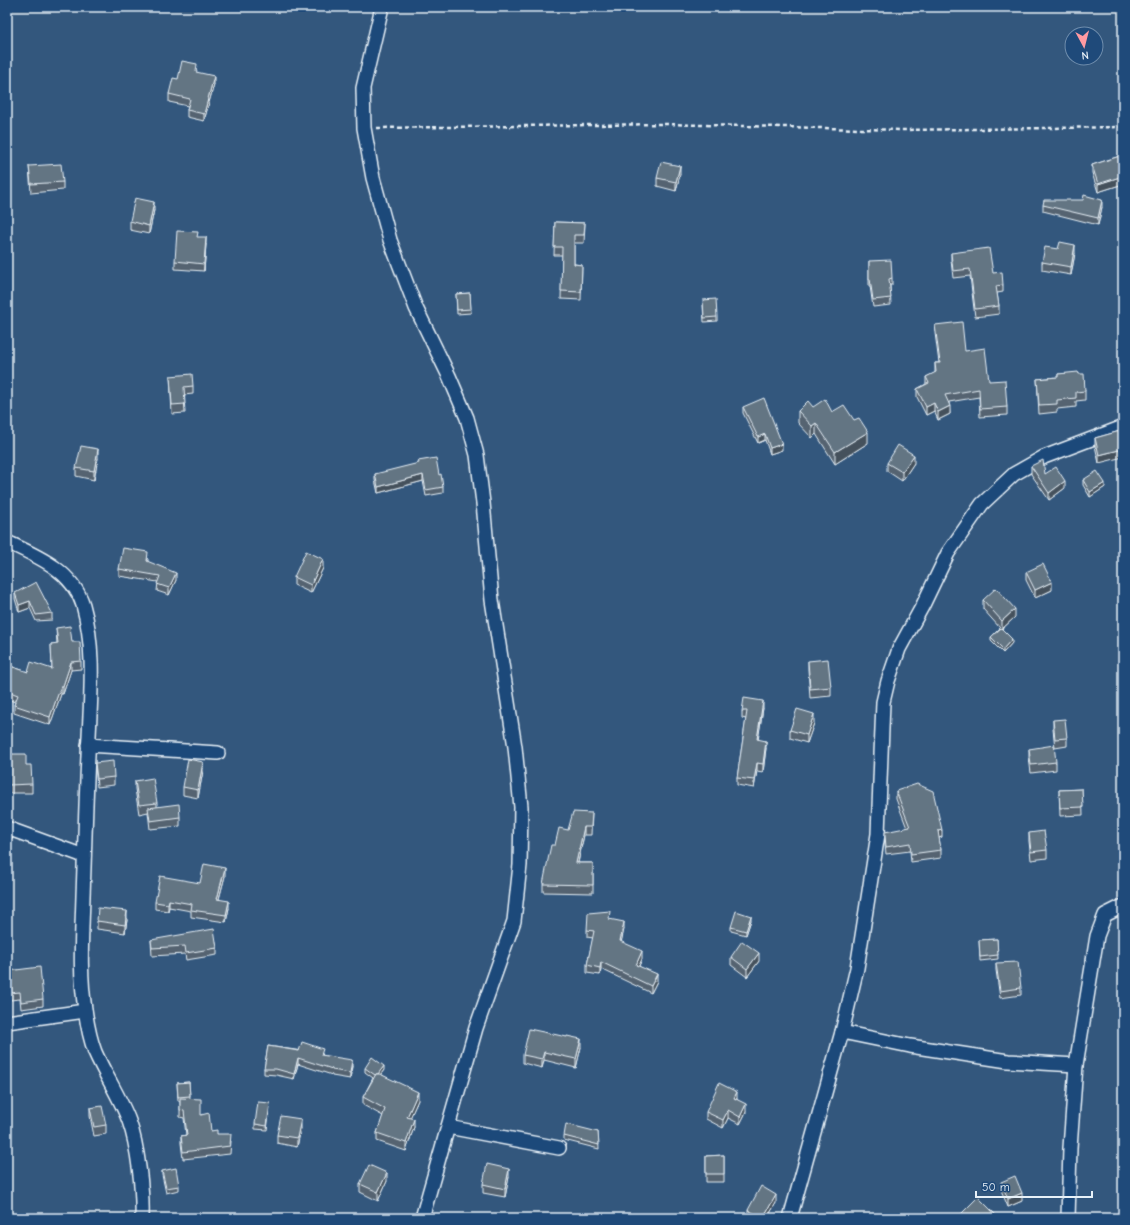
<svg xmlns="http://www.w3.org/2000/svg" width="1130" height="1225" font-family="'Comic Neue',sans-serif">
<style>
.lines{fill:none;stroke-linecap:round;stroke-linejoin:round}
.street-casing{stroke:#e8f1f8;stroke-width:16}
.path{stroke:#e8f1f8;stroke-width:2.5;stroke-dasharray:4 3;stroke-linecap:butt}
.street{stroke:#1f4a7a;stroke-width:13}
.wall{fill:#556471;stroke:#e8f1f8}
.shaded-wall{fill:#45515c;stroke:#e8f1f8}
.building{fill:#637483;stroke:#e8f1f8}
</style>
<rect width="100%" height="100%" fill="#33577d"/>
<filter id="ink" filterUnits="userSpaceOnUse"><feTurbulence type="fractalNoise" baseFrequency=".025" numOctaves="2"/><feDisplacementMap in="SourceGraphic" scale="8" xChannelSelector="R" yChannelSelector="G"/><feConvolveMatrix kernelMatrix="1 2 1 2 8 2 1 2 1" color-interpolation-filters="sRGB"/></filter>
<g filter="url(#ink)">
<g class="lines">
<defs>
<g id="street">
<polyline points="382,7 363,88 364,128 373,178 390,240 416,308 449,376 467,418 477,455 483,503 492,600 515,747 521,807 520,865 514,921 476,1028 422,1218"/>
<path d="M7 542C37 556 72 570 83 605 95 647 91 692 89 736 86 789 85 843 83 896 82 934 79 972 85 1009 87 1023 90 1039 95 1052 105 1075 120 1097 129 1121 138 1146 143 1191 142 1218"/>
<polyline points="88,745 218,753"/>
<polyline points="7,828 84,856"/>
<polyline points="7,1022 85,1011"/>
<polyline points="842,1032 910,1046 1008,1061 1076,1065"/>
<polyline points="448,1127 559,1148"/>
<polyline points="790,1218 842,1032 857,968 878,834 883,702 888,681 899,649 923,605 948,553 982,504 1014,474 1044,457 1123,427"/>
<polyline points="1068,1218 1070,1148 1076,1065 1097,936 1105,915 1123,906"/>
</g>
</defs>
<use href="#street" class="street-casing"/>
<polyline class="path" points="377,128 664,124 901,130 1123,127"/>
<use href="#street" class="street"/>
</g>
<g class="wall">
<polygon points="197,72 214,84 204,121 187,117 187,110 188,106 169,102 169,94 178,79"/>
<polygon points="1123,155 1123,184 1098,192 1092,173 1092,165"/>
<polygon points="29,166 63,182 63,190 31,193"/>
<polygon points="680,174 676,191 657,186 657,178"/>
<polygon points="1043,205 1102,207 1098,225 1043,211"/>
<polygon points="154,210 149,234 130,230 130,221"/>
<polygon points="555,222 585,223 584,243 574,243 574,264 582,265 581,300 561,299 562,255 554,255"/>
<polygon points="206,244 204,271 175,269 175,261"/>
<polygon points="951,253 993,273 1003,285 1003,292 997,293 999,306 999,314 975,317 970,276 953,278 951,260"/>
<polygon points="1075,253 1071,275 1042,270 1042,262"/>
<polygon points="869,261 892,278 892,285 890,285 891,305 873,307 870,286 869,286"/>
<polygon points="470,293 471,313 457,314 456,294"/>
<polygon points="703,304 717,317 717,321 704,322"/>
<polygon points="935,325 965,351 989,381 1007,407 1007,415 980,417 979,397 949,402 950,414 938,420 934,411 926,415 917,397 917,389 926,384 926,377 935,373 935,363 939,363 935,333"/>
<polygon points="1058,374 1079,374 1085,391 1085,400 1076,401 1076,407 1057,409 1057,412 1039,414 1037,379 1058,377"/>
<polygon points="170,376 193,386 193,394 184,395 185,413 172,414"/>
<polygon points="743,407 782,450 770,454 765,440 758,443 743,413"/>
<polygon points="798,411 832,412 868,443 835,464 816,434 812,438 798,423"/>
<polygon points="1120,431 1099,463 1095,446 1095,438"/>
<polygon points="98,458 94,480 76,476 76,468"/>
<polygon points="887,463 914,463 902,481 887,471"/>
<polygon points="1031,466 1045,474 1065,488 1049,500 1031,474"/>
<polygon points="375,474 439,475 443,487 443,493 426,496 423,481 378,493 375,480"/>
<polygon points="1083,480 1105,487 1090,497 1083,485"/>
<polygon points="148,559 148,562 176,580 169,595 157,591 158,582 119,576 119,569"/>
<polygon points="323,568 311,593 294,585 294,577"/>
<polygon points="1026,572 1052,590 1035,598 1026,580"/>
<polygon points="15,593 52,613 52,620 36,621 30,608 19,612 15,599"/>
<polygon points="983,600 1015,617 1002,629 1012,643 1003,653 991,641 991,637 1000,628 983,609"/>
<polygon points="56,628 72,642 81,661 81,669 71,670 63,694 61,694 50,725 14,713 14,705 15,702 7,699 7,665 28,672 52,669 51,644 57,644"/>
<polygon points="808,661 831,687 831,696 810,698 808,669"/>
<polygon points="763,708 758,739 766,748 763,772 757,771 754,788 737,785 737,778 746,719 742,718 742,711"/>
<polygon points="1053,720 1067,738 1067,746 1055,748 1053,729"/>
<polygon points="814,723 807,743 790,738 790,730"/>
<polygon points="1029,749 1056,762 1056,770 1031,773 1029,757"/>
<polygon points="8,754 32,784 32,793 9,793"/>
<polygon points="95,763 114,777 114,785 97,787"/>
<polygon points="203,771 198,798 183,795 183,787"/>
<polygon points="135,781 157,803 157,807 180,817 180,826 150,829 148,812 139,814 135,789"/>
<polygon points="1082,789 1083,815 1060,816 1059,790"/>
<polygon points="896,791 942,837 939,838 941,850 941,858 911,862 910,851 886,854 885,844 885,836 907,828 896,799"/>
<polygon points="592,813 591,835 584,835 578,863 593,863 593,893 543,892 543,884 555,845 568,830"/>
<polygon points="1029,833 1047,850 1047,858 1031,860 1029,841"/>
<polygon points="225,876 219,899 229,908 226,922 191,917 191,911 169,907 168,911 155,909 155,902 200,883"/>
<polygon points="610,919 624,929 621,942 642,959 639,966 657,981 651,993 601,969 600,975 587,973 587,965 593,938 587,937 587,930"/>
<polygon points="127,920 125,933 97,929 97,921"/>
<polygon points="751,920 746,935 731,931 731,927"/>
<polygon points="997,939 998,959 980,961 979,940"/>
<polygon points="151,940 217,948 217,955 186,960 185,954 152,956"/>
<polygon points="731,957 759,961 747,977 731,965"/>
<polygon points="996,963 1021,988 1021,995 1000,998 996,970"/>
<polygon points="8,971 43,999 43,1006 21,1009 20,999 10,1000 8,978"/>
<polygon points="268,1046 323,1054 322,1055 352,1066 350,1079 332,1076 332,1075 298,1064 294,1079 276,1075 264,1074 264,1069"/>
<polygon points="581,1047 576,1068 544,1060 542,1068 523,1063 523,1055"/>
<polygon points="365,1068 384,1070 381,1074 418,1100 410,1118 414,1127 406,1151 377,1141 377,1133 383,1116 363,1105 363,1097 373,1078 365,1072"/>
<polygon points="189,1082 190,1098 211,1131 231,1141 230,1154 183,1159 181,1143 181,1136 186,1135 184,1118 180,1117 180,1101 178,1101 177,1083"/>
<polygon points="737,1099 746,1112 740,1124 728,1118 723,1128 706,1119 706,1112"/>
<polygon points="270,1107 267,1130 255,1129 255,1124"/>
<polygon points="90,1108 106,1125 106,1134 94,1136 90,1116"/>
<polygon points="301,1128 297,1147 277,1143 277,1135"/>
<polygon points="598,1132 599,1149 564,1140 564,1136"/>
<polygon points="724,1155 724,1182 706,1182 706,1156"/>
<polygon points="162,1171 179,1186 179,1190 166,1193 162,1175"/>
<polygon points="509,1177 505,1197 483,1193 483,1184"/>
<polygon points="387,1181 378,1201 360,1192 360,1184"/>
<polygon points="1001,1182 1022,1201 1008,1207 1001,1190"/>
<polygon points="776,1203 767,1218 748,1218 748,1210"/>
</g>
<g class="shaded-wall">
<polygon points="214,76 214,84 204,121 204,114"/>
<polygon points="680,166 680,174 676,191 676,182"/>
<polygon points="1123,176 1123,184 1098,192 1098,184"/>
<polygon points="1102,200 1102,207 1098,225 1098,218"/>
<polygon points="154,202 154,210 149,234 149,226"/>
<polygon points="206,237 206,244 204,271 204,264"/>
<polygon points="1075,245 1075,253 1071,275 1071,267"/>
<polygon points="934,403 934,411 926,415 926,407"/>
<polygon points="950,406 950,414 938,420 938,412"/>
<polygon points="816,423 816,434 812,438 812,426"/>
<polygon points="868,432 868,443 835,464 835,452"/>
<polygon points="765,434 765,440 758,443 758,437"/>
<polygon points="782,444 782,450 770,454 770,448"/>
<polygon points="98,449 98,458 94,480 94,471"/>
<polygon points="1123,449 1123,457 1099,463 1099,455"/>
<polygon points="914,455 914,463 902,481 902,472"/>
<polygon points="423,475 423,481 378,493 378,487"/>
<polygon points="1065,481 1065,488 1049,500 1049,493"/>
<polygon points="1105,483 1105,487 1090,497 1090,492"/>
<polygon points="323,559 323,568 311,593 311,585"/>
<polygon points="176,573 176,580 169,595 169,588"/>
<polygon points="1052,582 1052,590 1035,598 1035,590"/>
<polygon points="30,601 30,608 19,612 19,605"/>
<polygon points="1015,609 1015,617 1002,629 1002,621"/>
<polygon points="1012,639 1012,643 1003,653 1003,649"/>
<polygon points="71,662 71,670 63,694 63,686"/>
<polygon points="61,686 61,694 50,725 50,717"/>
<polygon points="763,701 763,708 757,747 757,739"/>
<polygon points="814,714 814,723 807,743 807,735"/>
<polygon points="766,741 766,748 763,772 763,764"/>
<polygon points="203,762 203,771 198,798 198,790"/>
<polygon points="757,763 757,771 754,788 754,780"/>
<polygon points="584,827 584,835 576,871 576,863"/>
<polygon points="942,830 942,837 938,838 938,831"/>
<polygon points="225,868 225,876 217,906 217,899"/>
<polygon points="169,900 169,907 168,911 168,904"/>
<polygon points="229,901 229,908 226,922 226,915"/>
<polygon points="127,911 127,920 125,933 125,925"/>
<polygon points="751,916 751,920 746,935 746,931"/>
<polygon points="624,922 624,929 620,948 620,941"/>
<polygon points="642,951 642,959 636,972 636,965"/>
<polygon points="759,953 759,961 747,977 747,969"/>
<polygon points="601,962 601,969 600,975 600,968"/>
<polygon points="657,974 657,981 651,993 651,986"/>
<polygon points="581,1039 581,1047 576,1068 576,1059"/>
<polygon points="544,1052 544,1060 542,1068 542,1059"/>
<polygon points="298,1058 298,1064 294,1079 294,1074"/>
<polygon points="352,1060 352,1066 350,1079 350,1073"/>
<polygon points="384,1066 384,1070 376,1080 376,1076"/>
<polygon points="418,1092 418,1100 407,1125 407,1117"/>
<polygon points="737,1092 737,1099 734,1098"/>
<polygon points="746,1104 746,1112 740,1124 740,1117"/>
<polygon points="728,1110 728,1118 723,1128 723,1120"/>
<polygon points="301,1119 301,1128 297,1147 297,1138"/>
<polygon points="414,1119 414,1127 406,1151 406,1143"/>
<polygon points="509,1169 509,1177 505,1197 505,1189"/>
<polygon points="387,1173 387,1181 378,1201 378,1192"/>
<polygon points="1022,1193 1022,1201 1008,1207 1008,1199"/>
<polygon points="776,1195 776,1203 767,1218 763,1218"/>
</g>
<g class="building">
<polygon points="182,61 197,64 196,72 214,76 204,114 187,110 190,99 169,94 173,78 178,79"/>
<polygon points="1123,155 1123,176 1098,184 1092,165"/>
<polygon points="661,162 680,166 676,182 657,178"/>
<polygon points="61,164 63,182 31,184 29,166"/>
<polygon points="1084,195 1102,200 1098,218 1043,205 1044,200 1083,200"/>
<polygon points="135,198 154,202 149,226 130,221"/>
<polygon points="555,222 585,223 584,235 574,235 574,264 582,265 581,292 561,291 562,247 554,247"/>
<polygon points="177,231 198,232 197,237 206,237 204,264 175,261"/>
<polygon points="1060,242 1075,245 1071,267 1042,262 1045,247 1058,249"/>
<polygon points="989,248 993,273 1002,272 1003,285 996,286 999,306 975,309 970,269 953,271 951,253"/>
<polygon points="891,260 892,278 889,279 891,298 873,300 870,279 869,279 869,261"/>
<polygon points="470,293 471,309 457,310 456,294"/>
<polygon points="716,299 717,317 704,318 703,300"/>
<polygon points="962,322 965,351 985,348 989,381 1005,380 1007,407 980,409 979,389 945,395 950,406 938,412 934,403 926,407 917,389 929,383 926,377 936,372 935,363 940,363 935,325"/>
<polygon points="1078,372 1079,374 1084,374 1085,391 1076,392 1076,398 1057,400 1057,404 1039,405 1037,379 1058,377 1058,374"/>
<polygon points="192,374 193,386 184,387 185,404 172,405 170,376"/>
<polygon points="764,398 782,444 770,448 765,434 758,437 743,407"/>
<polygon points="825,399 832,412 844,405 854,420 859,418 868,432 835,452 816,423 812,426 798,411 808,401 813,407"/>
<polygon points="1120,431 1123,449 1099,455 1095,438"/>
<polygon points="898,445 914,455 902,472 887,463"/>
<polygon points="81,446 98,449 94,471 76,468"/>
<polygon points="436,458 439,475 441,474 443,487 426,490 423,475 378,487 375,474 419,463 418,461"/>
<polygon points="1043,460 1045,474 1056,467 1065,481 1049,493 1031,466"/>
<polygon points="1097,471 1105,483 1090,492 1083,480"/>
<polygon points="123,548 148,552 147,561 176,573 169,588 157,584 160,576 119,569"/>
<polygon points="306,551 323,559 311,585 294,577"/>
<polygon points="1043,564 1052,582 1035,590 1026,572"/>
<polygon points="36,582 52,613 36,615 30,601 19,605 15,593"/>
<polygon points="996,588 1015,609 1002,621 983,600"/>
<polygon points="70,626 72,642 80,642 81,661 71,662 63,686 61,686 50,717 14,705 18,695 7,691 7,665 28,672 31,662 52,669 51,644 58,643 56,628"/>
<polygon points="1001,628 1012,639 1003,649 991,637"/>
<polygon points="828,659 831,687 810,689 808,661"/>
<polygon points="744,698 763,701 757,739 766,741 763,764 757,763 754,780 737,778 747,711 742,711"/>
<polygon points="797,709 814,714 807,735 790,730"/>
<polygon points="1065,719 1067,738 1055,739 1053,720"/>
<polygon points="1054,745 1056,762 1031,765 1029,749"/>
<polygon points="8,754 26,754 26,765 31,765 32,784 9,785"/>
<polygon points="188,759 203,762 198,790 183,787"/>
<polygon points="113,761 114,777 97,779 95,763"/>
<polygon points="153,778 157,803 139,805 135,781"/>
<polygon points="917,784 933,791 942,830 938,831 941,850 911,854 910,843 886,847 885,836 885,832 910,827 896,791"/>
<polygon points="1082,789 1083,807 1060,808 1059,790"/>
<polygon points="179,804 180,817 150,821 148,808"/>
<polygon points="573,812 592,813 591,827 584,827 576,863 593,863 593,885 543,884 551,845 555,845 559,828 568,830"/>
<polygon points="1044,831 1047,850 1031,852 1029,833"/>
<polygon points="204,864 225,868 217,899 229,901 226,915 191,910 192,904 169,900 168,904 155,902 160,876 200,883"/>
<polygon points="98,908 127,911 125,925 97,921"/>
<polygon points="610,911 609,919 624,922 620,941 642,951 636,965 657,974 651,986 601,962 600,968 587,965 594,931 587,930 588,913"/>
<polygon points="736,911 751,916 746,931 731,927"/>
<polygon points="214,929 217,948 186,953 185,946 152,948 151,940"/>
<polygon points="997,939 998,955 980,957 979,940"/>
<polygon points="742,941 759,953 747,969 731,957"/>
<polygon points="1018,962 1021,988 1000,991 996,963"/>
<polygon points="40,967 43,999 21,1002 20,992 10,993 8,971"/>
<polygon points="529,1029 567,1037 567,1036 581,1039 576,1059 544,1052 542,1059 523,1055"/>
<polygon points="302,1042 323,1049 321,1055 352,1060 350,1073 332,1070 332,1069 298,1058 294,1074 276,1069 264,1069 268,1046 299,1051"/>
<polygon points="372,1057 384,1066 378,1074 376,1074 375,1075 365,1068"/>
<polygon points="376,1074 380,1074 418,1092 407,1117 414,1119 406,1143 377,1133 385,1109 363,1097"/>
<polygon points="189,1082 190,1096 178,1097 177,1083"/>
<polygon points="719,1083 737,1092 734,1098 746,1104 740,1117 728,1110 723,1120 706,1112"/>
<polygon points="180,1098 201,1099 201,1115 209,1113 211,1131 217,1130 217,1134 231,1134 230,1146 183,1152 181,1136 187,1135 184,1111 180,1110"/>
<polygon points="258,1102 270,1103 267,1126 255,1124"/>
<polygon points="102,1106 106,1125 94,1127 90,1108"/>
<polygon points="281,1116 301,1119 297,1138 277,1135"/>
<polygon points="566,1124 598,1132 599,1145 564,1136"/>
<polygon points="724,1155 724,1174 706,1174 706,1156"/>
<polygon points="487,1164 509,1169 505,1189 483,1184"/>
<polygon points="369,1165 387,1173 378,1192 360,1184"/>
<polygon points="176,1168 179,1186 166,1188 162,1171"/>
<polygon points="1015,1176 1022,1193 1008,1199 1001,1182"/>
<polygon points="761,1186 776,1195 763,1218 748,1210"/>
<polygon points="978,1197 998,1217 996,1218 957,1218"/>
</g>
</g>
<rect width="1130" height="1225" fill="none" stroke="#1f4a7a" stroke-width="24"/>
<rect x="12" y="12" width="1106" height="1201" fill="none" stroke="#e8f1f8" stroke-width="1.5" filter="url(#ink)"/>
<g transform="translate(1084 46) rotate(173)"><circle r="19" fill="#1f4a7a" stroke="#6f8dac"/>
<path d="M0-3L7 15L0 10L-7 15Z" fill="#ff9aa2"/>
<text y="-6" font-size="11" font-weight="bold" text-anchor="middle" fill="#e8f1f8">N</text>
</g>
<path d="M976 1191v6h116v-6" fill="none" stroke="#e8f1f8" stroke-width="2"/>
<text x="982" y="1191" font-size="12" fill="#e8f1f8" stroke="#1f4a7a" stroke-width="3" paint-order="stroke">50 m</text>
</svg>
